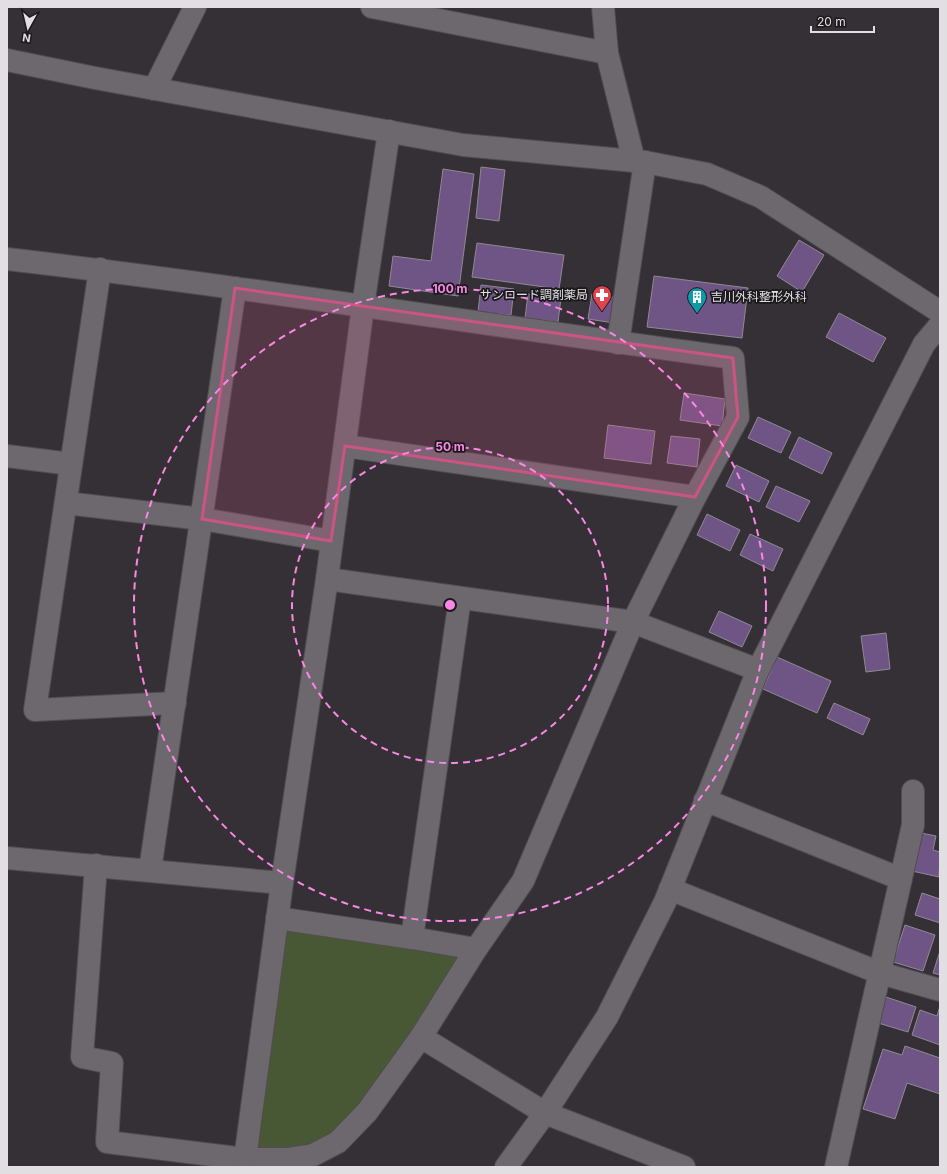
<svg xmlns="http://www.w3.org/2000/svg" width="947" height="1174" font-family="Inter,'Noto Sans JP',sans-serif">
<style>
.green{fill:#485835}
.building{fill:#6f5486;stroke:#8e8a92}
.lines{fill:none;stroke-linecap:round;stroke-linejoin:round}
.street-casing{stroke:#504c51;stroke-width:24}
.secondary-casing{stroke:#504c51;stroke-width:24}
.street{stroke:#6d676e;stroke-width:22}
.secondary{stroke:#6d676e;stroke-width:22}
.marked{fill:#cc5484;fill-opacity:0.2;stroke:#cc5484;stroke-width:3;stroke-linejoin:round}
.ring{fill:none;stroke:#fa87e6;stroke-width:2;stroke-dasharray:7 5}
.labels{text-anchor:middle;stroke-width:3.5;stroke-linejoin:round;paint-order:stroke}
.poi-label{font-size:12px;fill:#e2dfe3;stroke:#1b191c;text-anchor:end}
.centre{fill:#fa87e6;stroke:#1b191c;stroke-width:2}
.ring-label{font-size:12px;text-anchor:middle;font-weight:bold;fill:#fa87e6;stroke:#1b191c;stroke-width:3.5;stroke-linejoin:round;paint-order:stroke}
</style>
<rect width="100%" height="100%" fill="#353036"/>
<polygon class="green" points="277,918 476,949 338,1142 245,1159"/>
<g class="building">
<polygon points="481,167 505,170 499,221 476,218"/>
<polygon points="443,169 474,174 458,296 389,286 393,256 431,261"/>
<polygon points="799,240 824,255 802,292 777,276"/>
<polygon points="477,243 564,255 559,289 472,277"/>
<polygon points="654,276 748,288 742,338 647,327"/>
<polygon points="481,285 514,289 511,315 478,312"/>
<polygon points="528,294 561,298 558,322 525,318"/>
<polygon points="592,294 618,298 614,323 588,319"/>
<polygon points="839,313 886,338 873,362 826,337"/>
<polygon points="684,393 725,399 722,426 680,420"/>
<polygon points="758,417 791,432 781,453 748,438"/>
<polygon points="608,425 655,431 651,464 604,458"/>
<polygon points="671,436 700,439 697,467 667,463"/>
<polygon points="799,437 832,453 822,474 789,458"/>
<polygon points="736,465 769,481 759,502 726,486"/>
<polygon points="776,486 810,501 799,522 766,507"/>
<polygon points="707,514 740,530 730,551 697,535"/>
<polygon points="750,534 783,549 773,571 740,555"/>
<polygon points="719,611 752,626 742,647 709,632"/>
<polygon points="886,633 890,669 866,672 861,636"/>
<polygon points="777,657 831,681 817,713 763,689"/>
<polygon points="834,703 870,719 863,735 827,718"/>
<polygon points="921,833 936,836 933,850 940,852 939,877 912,871"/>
<polygon points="922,893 940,899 940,923 915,915"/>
<polygon points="905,925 935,935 923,971 893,962"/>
<polygon points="940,951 940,975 933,973"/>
<polygon points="886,997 916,1007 908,1032 878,1023"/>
<polygon points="940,1006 940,1045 912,1035 920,1010 937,1016"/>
<polygon points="905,1046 940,1058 940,1094 907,1083 895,1119 863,1109 883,1049 902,1055"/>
</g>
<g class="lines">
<defs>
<g id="street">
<polyline points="372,7 607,53"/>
<polyline points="603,7 607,53 634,161"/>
<polyline points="154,89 195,7"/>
<path d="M7 259C250 287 491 326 733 358L738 417 695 497 633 622 523 881 476 949 421 1037 367 1112 338 1142 313 1155 287 1159H245L107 1142 112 1063 82 1057 96 865"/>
<polyline points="100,269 35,710 175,703"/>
<polyline points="618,343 645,162"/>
<polyline points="345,446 695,497"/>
<polyline points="7,456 71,464"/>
<polyline points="66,503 202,519 331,541"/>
<polyline points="327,579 633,622 758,670"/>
<polyline points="705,800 901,879"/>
<polyline points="7,858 282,883"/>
<polyline points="150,870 235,288"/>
<polyline points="670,889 880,973 940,990"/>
<polyline points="277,918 412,938 476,949"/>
<polyline points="412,938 460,598"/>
<polyline points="421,1037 545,1113 684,1167"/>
<polyline points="244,1167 282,883 327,579 363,306 389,131"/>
<polyline points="506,1167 545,1113 607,1017 665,902 758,670 924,344 940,325"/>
<polyline points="836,1167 913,825 913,791"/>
</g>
<polyline id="secondary" points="7,60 95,78 463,145 645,162 707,174 761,197 940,312"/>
</defs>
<use href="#street" class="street-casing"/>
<use href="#secondary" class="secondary-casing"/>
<use href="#street" class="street"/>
<use href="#secondary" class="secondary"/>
</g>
<path class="marked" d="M235 288 733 358 738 417 695 497 345 446 331 541 202 519Z"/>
<g class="ring">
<circle cx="450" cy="605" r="158"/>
<circle cx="450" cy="605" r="316"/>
</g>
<defs>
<symbol id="pharmacy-pin" viewBox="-11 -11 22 30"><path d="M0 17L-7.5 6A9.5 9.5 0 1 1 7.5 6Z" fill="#e0444e" stroke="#1b191c"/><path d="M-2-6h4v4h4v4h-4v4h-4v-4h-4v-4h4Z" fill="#fff"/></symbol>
<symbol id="building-pin" viewBox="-11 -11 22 30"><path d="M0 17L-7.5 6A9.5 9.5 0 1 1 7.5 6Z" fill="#0f9aa8" stroke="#1b191c"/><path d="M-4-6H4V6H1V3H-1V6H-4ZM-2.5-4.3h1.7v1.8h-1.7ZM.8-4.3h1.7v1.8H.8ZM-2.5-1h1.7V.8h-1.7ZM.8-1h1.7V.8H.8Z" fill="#fff"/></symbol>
</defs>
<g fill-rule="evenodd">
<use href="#pharmacy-pin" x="591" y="284" width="22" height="30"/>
<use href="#building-pin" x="686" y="286" width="22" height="30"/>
</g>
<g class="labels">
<g class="poi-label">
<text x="588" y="299">サンロード調剤薬局</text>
<text x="711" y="301" text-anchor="start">吉川外科整形外科</text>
</g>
</g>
<circle cx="450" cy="605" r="6" class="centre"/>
<g class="ring-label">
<text x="450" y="293">100 m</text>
<text x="450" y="451">50 m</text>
</g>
<rect width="947" height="1174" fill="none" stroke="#e2dfe3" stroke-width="16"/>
<g transform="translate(28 28) rotate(188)" stroke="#1b191c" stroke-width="3" paint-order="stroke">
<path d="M0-3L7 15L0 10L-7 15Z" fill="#e2dfe3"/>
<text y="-6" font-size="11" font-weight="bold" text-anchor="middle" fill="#e2dfe3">N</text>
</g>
<path d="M811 26v6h63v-6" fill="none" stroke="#e2dfe3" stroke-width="2"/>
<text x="817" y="26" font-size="12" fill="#e2dfe3" stroke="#1b191c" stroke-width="3" paint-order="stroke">20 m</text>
</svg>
